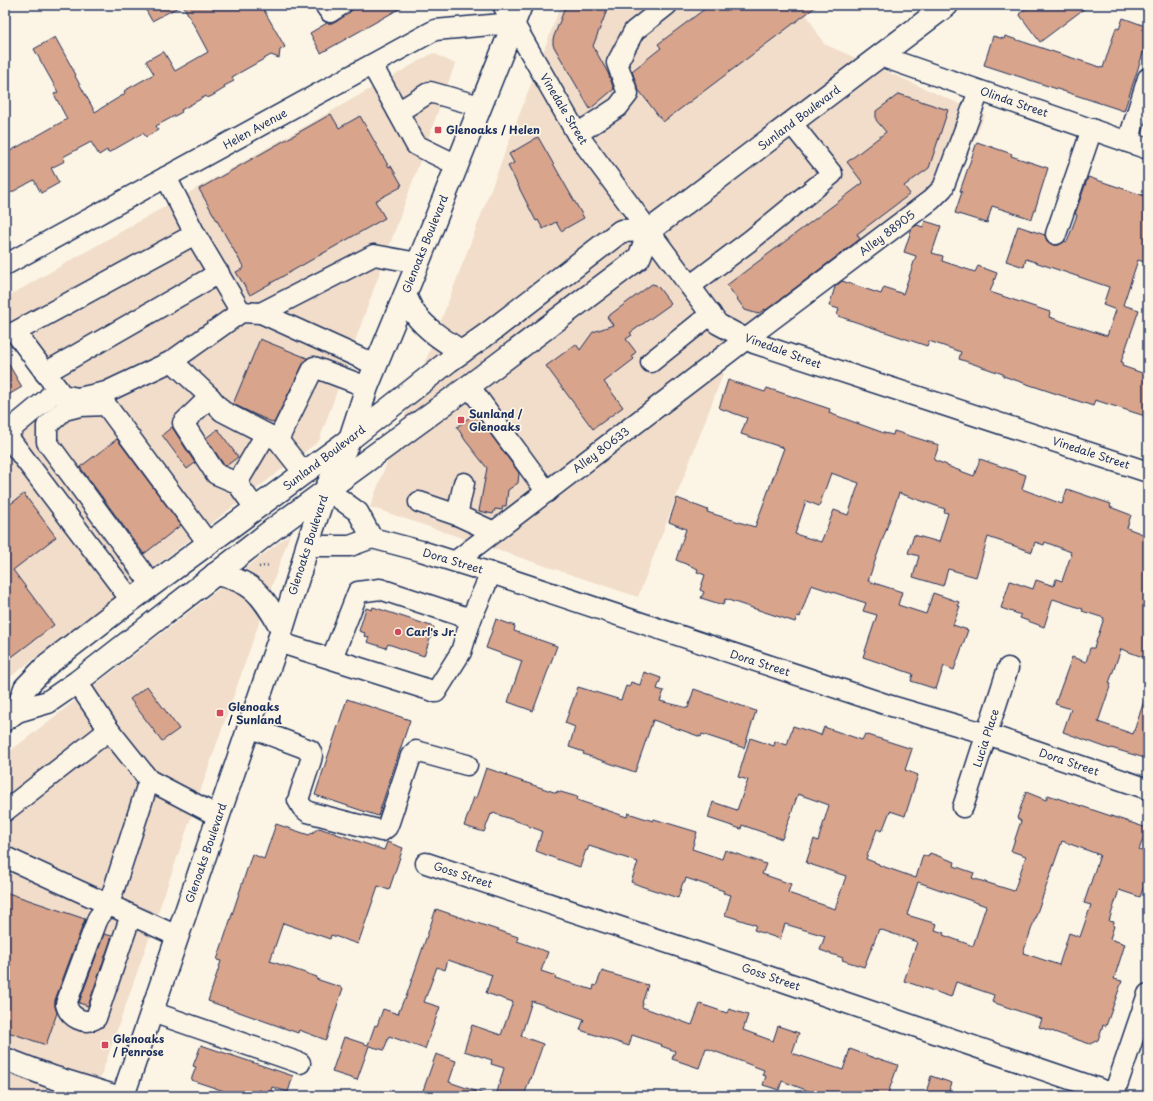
<svg xmlns="http://www.w3.org/2000/svg" width="1153" height="1101" font-family="'Playpen Sans',sans-serif">
<style>
.built{fill:#f1ddca}
.building{fill:#d8a48c;stroke:#1b2f5e;fill-rule:evenodd}
.lines{fill:none;stroke-linecap:round;stroke-linejoin:round}
.minor-casing{stroke:#1b2f5e;stroke-width:23}
.major-casing{stroke:#1b2f5e;stroke-width:25}
.path{stroke:#1b2f5e;stroke-width:2.5;stroke-dasharray:1 3;stroke-linecap:butt}
.minor{stroke:#fcf5e5;stroke-width:20}
.major{stroke:#fcf5e5;stroke-width:22}
.poi-dot{fill:#d1495b;stroke:#fcf5e5;stroke-width:1.5}
.labels{text-anchor:middle;stroke-width:3.5;stroke-linejoin:round;paint-order:stroke}
.street-label{font-size:11px;fill:#1b2f5e;stroke:#fcf5e5}
.poi-label{font-size:11px;font-weight:bold;fill:#1b2f5e;stroke:#fcf5e5;text-anchor:start}
</style>
<rect width="100%" height="100%" fill="#fcf5e5"/>
<filter id="ink" filterUnits="userSpaceOnUse"><feTurbulence type="fractalNoise" baseFrequency=".025" numOctaves="2"/><feDisplacementMap in="SourceGraphic" scale="8" xChannelSelector="R" yChannelSelector="G"/><feConvolveMatrix kernelMatrix="1 2 1 2 8 2 1 2 1" color-interpolation-filters="sRGB"/></filter>
<g filter="url(#ink)">
<g class="built">
<polygon points="561,5 801,5 824,44 985,115 949,198 728,361 638,597 370,507"/>
<polygon points="433,53 455,64 319,441 5,681 5,429 49,396 5,333 5,298"/>
<polygon points="290,534 94,1096 5,1096 5,755"/>
</g>
<g class="building">
<polygon points="143,5 182,5 152,21"/>
<polygon points="183,5 261,5 285,47 280,50 279,58 271,55 232,77 234,81 224,86 225,88 212,96 207,98 206,96 181,110 182,112 156,126 158,130 146,137 143,133 108,153 107,150 99,155 91,142 63,157 65,161 51,168 59,183 41,193 34,180 5,196 5,154 67,119 54,94 58,92 34,49 55,37 76,75 75,76 95,112 123,95 125,93 124,91 154,74 146,61 162,52 164,52 175,71 208,52"/>
<polygon points="359,5 406,5 321,53 310,33 327,23 331,23 336,22"/>
<polygon points="566,5 609,5 593,46 608,73 614,89 590,109 553,45 553,39"/>
<polygon points="710,5 818,5 663,122 638,89 632,71 661,48 658,44"/>
<polygon points="1030,5 1089,5 1040,42 1019,14"/>
<polygon points="1123,18 1148,27 1148,38 1124,111 984,65 993,36 1004,39 1005,36 1103,68 1116,28 1119,29"/>
<polygon points="899,94 948,110 929,168 904,186 910,194 857,234 860,239 766,310 765,309 758,314 745,310 727,285 863,183 847,162 886,132 876,120 876,111"/>
<polygon points="331,114 339,128 360,116 389,167 391,166 402,185 400,185 401,187 375,201 385,218 250,295 236,272 244,268 199,189"/>
<polygon points="538,137 584,218 561,231 556,222 543,229 538,220 536,221 508,166 514,163 509,154"/>
<polygon points="977,142 1012,154 1011,156 1048,168 1032,219 992,206 987,223 955,213 962,192 960,191"/>
<polygon points="1088,177 1148,197 1148,263 1138,260 1123,305 1139,310 1121,362 1123,362 1122,366 1148,375 1148,417 1095,400 1093,406 1003,376 1003,374 959,359 961,352 929,341 927,346 838,316 837,315 839,309 829,306 835,287 842,281 881,294 884,287 903,294 916,256 904,252 912,228 917,225 923,227 925,221 941,226 932,253 943,256 942,261 975,272 978,266 997,273 990,292 1050,312 1049,317 1107,336 1116,310 1103,305 1109,287 1026,259 1024,267 1006,261 1018,226 1045,235 1047,241 1053,245 1059,245 1065,241 1067,242 1077,215 1075,214"/>
<polygon points="652,284 656,285 659,288 671,304 630,333 632,335 626,339 636,352 632,356 634,359 604,382 623,407 593,429 546,366 576,344 580,350 593,332 613,325 607,317"/>
<polygon points="260,339 307,358 304,362 274,423 256,415 233,404"/>
<polygon points="5,358 22,387 5,397"/>
<path d="M728 380 765 392 767 388 830 409 829 413 884 433 893 435 894 431 939 445 934 460 947 465V466L974 476 980 459 1026 475 1022 489 1062 504 1067 489 1111 504 1110 507 1131 515 1127 528 1148 536V659L1121 649 1109 683 1111 684 1098 722 1133 734 1145 698 1148 699V759L1111 748 1110 749 1063 732 1071 709 1055 704 1072 657 1086 662 1090 648H1094L1104 618 1082 611 1083 609 1053 599 1044 627 1020 618 1021 615 1001 608 1010 581 1033 589 1036 580 1054 586 1056 579 1062 581 1071 555 1070 554 1071 552 1045 542 1044 545 1035 542 1032 552 988 537 976 577 948 569 943 586 913 577 919 556 908 553 914 535 939 542 948 513 944 512 945 509 899 493 868 581 902 592 898 605 926 614 933 593 959 602 958 606H960L953 625 968 630 954 670 944 666 936 689 911 681 913 674 863 657 877 615 863 611 866 603 811 585 800 617 797 616 795 622 725 599 723 605 701 598 704 592 700 590 705 575 697 572 698 569 676 560 686 529 669 522 677 498 708 510 707 512 755 527 784 448 741 434 747 418 719 408ZM831 473 859 483 848 515 834 510 821 542 795 534 806 501 819 506Z"/>
<polygon points="475,413 519,473 518,483 508,490 506,506 503,506 502,510 495,509 493,514 479,511 487,468 465,440 457,427"/>
<polygon points="172,427 195,463 187,469 162,435"/>
<polygon points="218,429 238,457 226,466 224,465 206,438"/>
<polygon points="117,439 181,525 144,554 80,467"/>
<polygon points="24,494 56,537 13,570 54,625 5,662 5,508"/>
<polygon points="373,607 434,627 424,656 388,644 386,648 367,642 369,637 364,636 365,633 359,631 366,608 372,610"/>
<polygon points="496,619 515,626 514,631 557,646 533,711 508,702 522,661 486,648"/>
<polygon points="644,672 661,678 657,689 664,691 660,701 688,708 694,689 756,711 744,748 702,734 701,737 653,720 635,772 583,754 584,752 569,747 575,727 565,723 578,687 621,700 626,686 629,687 631,682 640,685"/>
<polygon points="147,686 179,729 162,741 130,699"/>
<polygon points="347,699 410,720 378,816 315,795"/>
<path d="M793 726 821 735 824 727 862 740 865 734 912 749 905 770 918 775 905 816 890 811 883 829 881 831 877 829 866 859 879 864V865L916 878 923 855 928 857 930 853 955 862 954 866 974 873 972 878 1014 891 1026 856 1011 851 1021 821 1017 818 1026 792 1046 800 1048 795 1147 828 1139 850 1148 853V875L1140 897 1119 890 1109 921 1114 922 1113 926H1114L1110 939 1125 944 1114 979 1122 981 1106 1026 1103 1025 1098 1040 1090 1044 1039 1027 1042 1019 992 1002 994 995 956 982 951 997 904 981 917 942 879 929 864 967 842 960 843 958 820 950 825 936 785 924 780 939 754 930 756 925 725 915 731 895 723 893 724 891 686 878 685 882H683L678 898 641 886 631 882 638 862 589 846 587 851 586 850 580 867 559 860 536 851 542 831 528 826V825L493 813 492 815 491 814 484 832 464 826 474 797 476 798 486 768 507 775 506 776 557 793V791L578 797 577 800 627 817 628 813 653 821 654 819 697 832 692 849 722 859 725 850 766 864 762 874 791 884 788 893 835 909 846 876 806 863 814 839 818 841 829 805 798 794 782 839 742 825 741 829 708 818 713 802 737 810 748 780 738 777 750 738 774 746 775 741 787 745ZM1062 841 1100 855 1084 903 1091 905 1080 937 1069 933 1059 965 1023 953ZM918 882 986 906 973 946 943 935 944 933 935 930 937 924 907 915Z"/>
<polygon points="276,824 309,835 319,828 384,850 387,842 403,848 389,890 378,886 358,944 331,935 330,939 283,923 270,961 317,977 316,979 343,988 326,1040 299,1030 298,1033 208,1001 221,961 217,960 252,854 264,859"/>
<polygon points="5,892 85,919 55,1000 55,1007 57,1013 46,1045 5,1031"/>
<polygon points="436,909 518,937 517,941 548,952 541,971 556,976 555,978 593,990 594,985 596,986 602,971 648,985 642,1003 643,1003 642,1007 664,1015 692,1025 700,1004 727,1013 729,1009 748,1015 743,1030 773,1041 778,1026 799,1033 792,1053 843,1070 850,1049 877,1059 877,1058 898,1065 887,1096 822,1096 782,1081 779,1090 763,1085 766,1076 762,1075 764,1070 706,1048 699,1068 672,1059 675,1051 661,1046 662,1045 632,1035 629,1046 580,1030 584,1019 532,1001 521,1036 543,1044 531,1079 530,1079 524,1096 496,1096 504,1068 491,1064 492,1060 464,1051 472,1025 501,1035 513,1002 486,993 492,975 448,960 445,970 437,967 424,1002 440,1007 425,1049 389,1036 384,1050 369,1046 357,1080 332,1072 344,1037 368,1045 375,1025 377,1026 383,1009 398,1014 404,999 405,1000"/>
<polygon points="104,934 112,936 88,1006 79,1003"/>
<polygon points="201,1045 293,1076 288,1092 272,1087 270,1094 258,1090 256,1096 239,1096 191,1080 196,1067 193,1066"/>
<polygon points="436,1054 456,1061 449,1082 484,1094 483,1096 421,1096"/>
<polygon points="931,1076 952,1083 947,1096 925,1096"/>
</g>
<g class="lines">
<defs>
<g id="minor">
<polyline points="325,5 330,12 341,5"/>
<polyline points="503,5 577,134 718,324 754,343 1148,472"/>
<polyline points="880,56 1148,149"/>
<polyline points="372,65 398,112"/>
<polyline points="577,134 618,107 628,94 617,63 634,31 667,5"/>
<polyline points="1128,142 1148,78"/>
<polyline points="457,165 416,145 398,112 430,92 480,106"/>
<polyline points="166,177 195,234 241,312"/>
<polyline points="195,234 15,332 62,395 78,398 106,392 172,361 241,312 261,313 376,365"/>
<polyline points="1056,234 1092,129"/>
<polyline points="5,265 435,30 513,23"/>
<polyline points="690,286 751,240 832,174 792,124"/>
<polyline points="261,313 374,255 418,263"/>
<polyline points="172,361 210,397 222,411 278,440 304,473"/>
<polyline points="651,362 711,314"/>
<polyline points="45,373 219,273"/>
<polyline points="469,386 547,492"/>
<polyline points="210,397 183,423 216,474 237,483 255,508"/>
<polyline points="5,433 131,600"/>
<polyline points="5,434 46,400 57,388"/>
<polyline points="278,440 314,367 367,387"/>
<polyline points="237,483 266,434"/>
<polyline points="464,483 457,515 494,532"/>
<polyline points="326,489 358,512 372,538"/>
<polyline points="419,502 457,515"/>
<polyline points="307,546 350,546 372,538 421,551 491,573 888,705 987,734 1148,789"/>
<polyline points="456,561 746,339 931,200 943,188 979,91"/>
<polyline points="152,585 47,442 47,426 64,410 80,406 106,405 208,543"/>
<polyline points="471,619 491,573"/>
<polyline points="278,642 436,692 461,652 471,619 380,589 358,592 332,658"/>
<polyline points="77,682 109,730 149,780 218,816"/>
<polyline points="249,727 310,750 312,755 311,760 298,800 302,807 308,812 382,831 387,827 389,822 411,756 416,751 467,765"/>
<polyline points="963,807 1008,668"/>
<polyline points="5,811 109,730"/>
<polyline points="5,857 177,936"/>
<polyline points="426,863 735,965 1114,1094 1148,994"/>
<path d="M131 915 96 1018C85 1026 69 1017 66 1004L98 918 109 904 149 780"/>
<polyline points="152,1012 300,1063"/>
</g>
<g id="major">
<path d="M405 295C408 301 411 309 415 314 428 331 445 341 462 352"/>
<path d="M215 574C255 581 262 596 282 629"/>
<polyline points="17,711 25,688 48,664 118,610 350,439 449,361 490,332 621,231 650,230"/>
<polyline points="5,720 17,711 48,702 77,682 272,530 469,386 639,258 650,230 947,5"/>
<polyline points="5,1059 52,1077 114,1096"/>
<polyline points="123,1096 278,642 303,562 307,546 326,489 350,439 367,387 418,263 521,5"/>
</g>
</defs>
<use href="#minor" class="minor-casing"/>
<use href="#major" class="major-casing"/>
<polyline class="path" points="259,567 270,565"/>
<use href="#minor" class="minor"/>
<use href="#major" class="major"/>
</g>
</g>
<g class="poi-dot">
<rect x="434" y="126" width="8" height="8" rx="2"/>
<rect x="457" y="416" width="8" height="8" rx="2"/>
<circle cx="398" cy="632" r="4"/>
<rect x="216" y="709" width="8" height="8" rx="2"/>
<rect x="101" y="1041" width="8" height="8" rx="2"/>
</g>
<g class="labels">
<g class="street-label">
<text transform="translate(1014 102) rotate(19)" y="4">Olinda Street</text>
<text transform="translate(564 109) rotate(59)" y="4">Vinedale Street</text>
<text transform="translate(799 118) rotate(-37)" y="4">Sunland Boulevard</text>
<text transform="translate(255 129) rotate(-29)" y="4">Helen Avenue</text>
<text transform="translate(887 233) rotate(-37)" y="4">Alley 88905</text>
<text transform="translate(425 244) rotate(-68)" y="4">Glenoaks Boulevard</text>
<text transform="translate(783 351) rotate(20)" y="4">Vinedale Street</text>
<text transform="translate(601 450) rotate(-37)" y="4">Alley 80633</text>
<text transform="translate(1091 453) rotate(18)" y="4">Vinedale Street</text>
<text transform="translate(324 458) rotate(-37)" y="4">Sunland Boulevard</text>
<text transform="translate(308 545) rotate(-72)" y="4">Glenoaks Boulevard</text>
<text transform="translate(453 561) rotate(17)" y="4">Dora Street</text>
<text transform="translate(760 663) rotate(18)" y="4">Dora Street</text>
<text transform="translate(986 738) rotate(-72)" y="4">Lucia Place</text>
<text transform="translate(1069 762) rotate(19)" y="4">Dora Street</text>
<text transform="translate(206 853) rotate(-71)" y="4">Glenoaks Boulevard</text>
<text transform="translate(463 875) rotate(18)" y="4">Goss Street</text>
<text transform="translate(771 977) rotate(19)" y="4">Goss Street</text>
</g>
<g class="poi-label">
<text x="446" y="134">Glenoaks / Helen</text>
<text x="469" y="418">Sunland /<tspan x="469" dy="13">Glenoaks</tspan></text>
<text x="406" y="636">Carl's Jr.</text>
<text x="228" y="711">Glenoaks<tspan x="228" dy="13">/ Sunland</tspan></text>
<text x="113" y="1043">Glenoaks<tspan x="113" dy="13">/ Penrose</tspan></text>
</g>
</g>
<rect width="1153" height="1101" fill="none" stroke="#fcf5e5" stroke-width="20"/>
<rect x="10" y="10" width="1133" height="1081" fill="none" stroke="#1b2f5e" stroke-width="1.5" filter="url(#ink)"/>
</svg>
